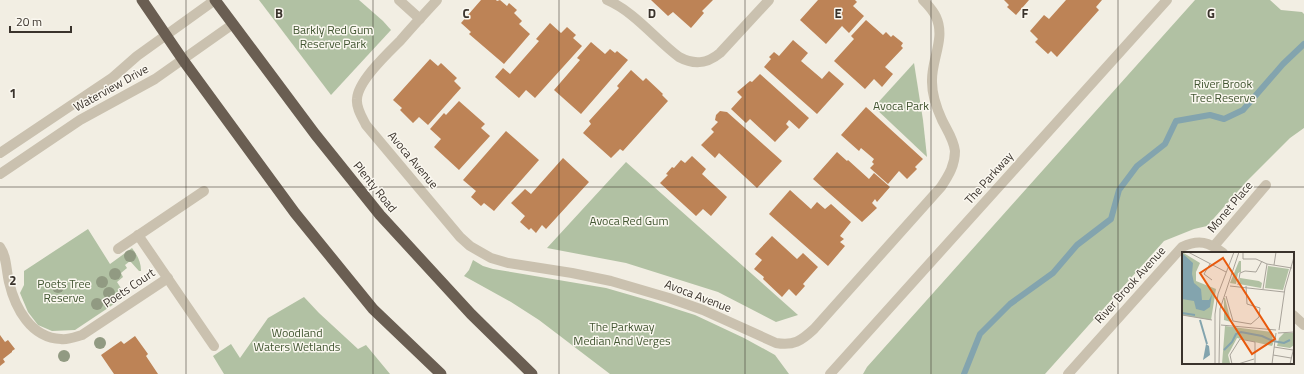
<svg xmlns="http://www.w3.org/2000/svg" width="1304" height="374" font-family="'Titillium Web',sans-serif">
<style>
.green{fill:#b1c1a3}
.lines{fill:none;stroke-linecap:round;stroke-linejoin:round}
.stream{stroke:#83a4ae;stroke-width:6}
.building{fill:#bd8356}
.minor{stroke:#cac1af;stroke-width:10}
.tertiary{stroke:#cac1af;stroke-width:10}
.trunk{stroke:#6a5e52;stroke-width:11}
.tree{fill:#919a82}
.grid{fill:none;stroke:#3a332c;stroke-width:1;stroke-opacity:0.55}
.labels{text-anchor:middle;stroke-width:3;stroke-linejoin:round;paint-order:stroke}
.park-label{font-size:12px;fill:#425632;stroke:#faf7ef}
.street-label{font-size:12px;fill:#3a332c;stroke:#faf7ef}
.inset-river{fill:none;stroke:#83a4ae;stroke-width:2}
.inset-road{fill:none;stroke:#a8a39a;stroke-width:1}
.view{fill:#e8590c;fill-opacity:0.15;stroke:#e8590c;stroke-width:2}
.inset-edge{fill:none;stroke:#3a332c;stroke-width:2}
.grid-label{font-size:13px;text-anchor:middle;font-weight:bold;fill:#3a332c;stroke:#faf7ef;stroke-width:3;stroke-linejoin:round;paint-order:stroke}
</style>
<rect width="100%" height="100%" fill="#f2eee3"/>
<g class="green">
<polygon points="259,0 359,0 383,21 391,30 331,95"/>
<polygon points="1195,0 1270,0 1281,10 1302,12 1304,14 1304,128 1290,138 1246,182 1207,226 1194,229 1164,241 1045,374 863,374 867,367"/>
<polygon points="914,63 923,120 927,157 874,107"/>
<polygon points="626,162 798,315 776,322 718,292 626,263 547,248"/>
<path d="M88 229 110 264 132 248C137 255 141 261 141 271H139L130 261 125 265 127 268 121 273 123 277 117 282 126 296 75 330 52 331 38 325 28 312 20 293 24 285V271Z"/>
<polygon points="473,260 483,266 493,269 606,288 651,301 695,315 744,338 775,355 789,374 610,374 539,320 511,302 464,276 469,270"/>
<polygon points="304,297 319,313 358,349 366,345 390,374 224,374 213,356 231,344 240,358 268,318"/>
</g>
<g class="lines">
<polyline class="stream" points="964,374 980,334 1010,304 1053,273 1077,245 1111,219 1119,190 1137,166 1165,144 1176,121 1210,115 1224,119 1243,110 1283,64 1304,44"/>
</g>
<g class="building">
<polygon points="481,0 496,0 497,1 500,0 507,6 509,3 517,10 514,13 522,21 519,24 530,34 504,64 469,34 471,32 461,23"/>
<polygon points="651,0 713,0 702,11 704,13 691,28 673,12 668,16"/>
<polygon points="818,0 855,0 857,2 853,6 864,16 849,33 842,26 826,44 800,20"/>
<polygon points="1004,0 1029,0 1016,15 1007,7 1009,5"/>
<polygon points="1066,0 1102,0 1096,7 1099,10 1057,57 1051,51 1048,54 1035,42 1038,39 1030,31 1044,15 1049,19"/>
<polygon points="866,20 883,35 886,32 891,37 893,35 903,43 901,46 903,48 885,67 893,74 882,87 874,79 865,89 834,61 854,39 851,36"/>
<polygon points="550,23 561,33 567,27 576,35 573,38 582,46 535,98 526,90 519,98 495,77 503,68 510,74 539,41 536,39"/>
<polygon points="793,40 808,53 801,61 822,79 829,71 844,84 817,114 764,67 771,59 769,57 774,52 779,56"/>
<polygon points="591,42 605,54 610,49 615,53 617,51 628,60 581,114 554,90 580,60 577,58"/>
<polygon points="430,59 438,66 441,63 457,78 454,81 461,88 428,125 419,117 413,123 400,110 402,108 393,100"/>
<polygon points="631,70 643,81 646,78 663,94 662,95 668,101 623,151 620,149 611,158 583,133 591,124 589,121 619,88 617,86"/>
<polygon points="760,74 809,118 799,129 789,120 786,124 789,127 775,142 750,119 746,123 731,109 742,97 737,92 750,81 752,82"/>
<polygon points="459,101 485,124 481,128 490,136 459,170 434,147 441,139 430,129 444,113 446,115"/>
<polygon points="866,107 923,159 915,167 917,169 907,179 899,171 888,184 870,168 874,164 872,162 874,159 861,148 859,151 841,135"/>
<polygon points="720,111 727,112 782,161 757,188 719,153 715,158 701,145 714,132 711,129 718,122 715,120 716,115"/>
<polygon points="506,131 539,160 494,211 484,203 481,206 471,197 476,191 463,180"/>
<polygon points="837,152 847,161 848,160 869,179 874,173 890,187 877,202 875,199 872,203 877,208 862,222 813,179"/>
<polygon points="692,156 706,169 702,174 727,197 711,216 703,209 696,216 660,183 668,175 666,174 672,167 674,168 681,160 685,163"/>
<polygon points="563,158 589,182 546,229 542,225 536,233 531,228 529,230 520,222 525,216 511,203 525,189 531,194"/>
<polygon points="790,190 811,209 817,202 825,209 831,204 851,222 840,236 844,239 840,242 845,246 828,266 769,214"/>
<polygon points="772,236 797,259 803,253 818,267 803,284 805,286 796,296 789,289 782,297 763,279 764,277 754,269 762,260 755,254"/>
<polygon points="0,335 5,342 8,340 15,349 12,351 12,352 3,359 5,362 0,366"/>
<polygon points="135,336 148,354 146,356 158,374 114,374 101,355 121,341 124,344"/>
</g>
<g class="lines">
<g class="minor">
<polyline points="399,0 420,19"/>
<path d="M437 0C424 14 412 27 400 41 387 54 358 81 357 99 356 108 362 117 366 125L460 237 470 246 491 258 508 263 572 273 611 281 669 298 703 310 776 343C794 346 801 341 814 329L941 187C949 175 955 165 955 151 954 140 947 130 942 120 937 109 932 95 932 82 931 60 946 38 936 17 933 10 928 5 923 0"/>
<path d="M607 0C635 12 655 39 679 57 694 65 707 64 720 53L769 0"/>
<polyline points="138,235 214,346"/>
<polyline points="1214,246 1266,185"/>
<path d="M0 247C7 257 6 270 9 282 15 308 31 338 61 339 68 340 75 337 82 335L168 278"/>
<polyline points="118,249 204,191"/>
<polyline points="1293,315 1304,325"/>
<path d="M1068 374 1182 247C1199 239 1209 242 1223 253"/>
</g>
<g class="tertiary">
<polyline points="0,153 112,78 137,56 215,0"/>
<polyline points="0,174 80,120 155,79 233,24"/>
<polyline points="830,374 1167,0"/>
</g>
<g class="trunk">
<polyline points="142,0 183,60 295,213 373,309 441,374"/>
<polyline points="215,0 315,134 380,215 471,314 532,374"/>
</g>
</g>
<g class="tree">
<circle cx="130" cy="256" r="6"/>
<circle cx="115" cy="274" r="6"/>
<circle cx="102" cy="282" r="6"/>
<circle cx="58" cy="287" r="6"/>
<circle cx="109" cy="293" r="6"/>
<circle cx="97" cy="304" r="6"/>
<circle cx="100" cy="343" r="6"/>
<circle cx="64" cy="356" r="6"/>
</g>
<path class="grid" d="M186 0V374M373 0V374M559 0V374M745 0V374M931 0V374M1118 0V374M0 187H1304"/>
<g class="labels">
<g class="park-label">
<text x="333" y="34">Barkly Red Gum<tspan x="333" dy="14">Reserve Park</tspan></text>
<text x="1223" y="88">River Brook<tspan x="1223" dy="14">Tree Reserve</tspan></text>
<text x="901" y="110">Avoca Park</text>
<text x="629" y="225">Avoca Red Gum</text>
<text x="64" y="288">Poets Tree<tspan x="64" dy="14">Reserve</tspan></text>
<text x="622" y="331">The Parkway<tspan x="622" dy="14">Median And Verges</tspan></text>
<text x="297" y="337">Woodland<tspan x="297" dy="14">Waters Wetlands</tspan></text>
</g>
<g class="street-label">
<text transform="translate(111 88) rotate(-29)" y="4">Waterview Drive</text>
<text transform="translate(413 160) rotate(50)" y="4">Avoca Avenue</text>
<text transform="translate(989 178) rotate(-48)" y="4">The Parkway</text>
<text transform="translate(375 187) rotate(51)" y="4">Plenty Road</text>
<text transform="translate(1230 207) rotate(-50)" y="4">Monet Place</text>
<text transform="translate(1130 285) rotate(-48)" y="4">River Brook Avenue</text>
<text transform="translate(129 288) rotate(-34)" y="4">Poets Court</text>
<text transform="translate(698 296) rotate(21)" y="4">Avoca Avenue</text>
</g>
</g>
<g transform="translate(1182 252)">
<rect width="112" height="112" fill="#f2eee3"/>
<path d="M0 0 18 11 14 20V29L34 37 29 68 0 63ZM57 9H59V20L56 21 54 32 48 31ZM86 14 107 17 101 38 83 36ZM58 26 77 29 80 31 79 36 57 32ZM42 46H43L49 70 42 68ZM43 74 90 80 91 92 90 94 55 86 46 103 48 111 40 112ZM102 81H112V93L108 96 95 94 97 86Z" fill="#b1c1a3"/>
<path d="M0 1 11 11 10 22 12 31 19 37 20 48H27L30 42 28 55 22 59 14 57 12 49 0 47ZM24 92 27 94 28 103 21 108Z" fill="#83a4ae"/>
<path class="inset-river" d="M0 61 13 63M18 68 25 92M42 98 50 90 54 82 59 80 80 84 91 89 102 91 108 88"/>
<path class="inset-road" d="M6 0 44 20M61 0V7H74L85 12 110 16M28 12 22 22 30 28M92 13 94 0M56 33 58 21 63 19 74 20 80 9M48 34 102 40M81 37 85 12M44 44 51 69 69 72 77 65 78 56 65 52 64 34M0 63 30 68M39 73 94 78M97 78 103 36 112 5M96 81 112 80M92 95 111 98M91 103 109 106M33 112V62L36 42 52 0M37 112 38 57 57 0M50 112 48 103 58 87 73 90V112M56 112 72 107M90 112 94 81M108 112 112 95"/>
<path class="view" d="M41 6 93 87 70 102 18 21Z"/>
<rect width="112" height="112" class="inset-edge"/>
</g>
<g class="grid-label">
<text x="279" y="18">B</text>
<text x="466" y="18">C</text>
<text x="652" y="18">D</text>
<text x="838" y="18">E</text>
<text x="1025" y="18">F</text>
<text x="1211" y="18">G</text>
<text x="13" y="98">1</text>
<text x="13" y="285">2</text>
</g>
<path d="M10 26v6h61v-6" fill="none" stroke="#3a332c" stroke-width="2"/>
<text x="16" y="26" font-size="12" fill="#3a332c" stroke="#faf7ef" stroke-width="3" paint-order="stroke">20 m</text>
</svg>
